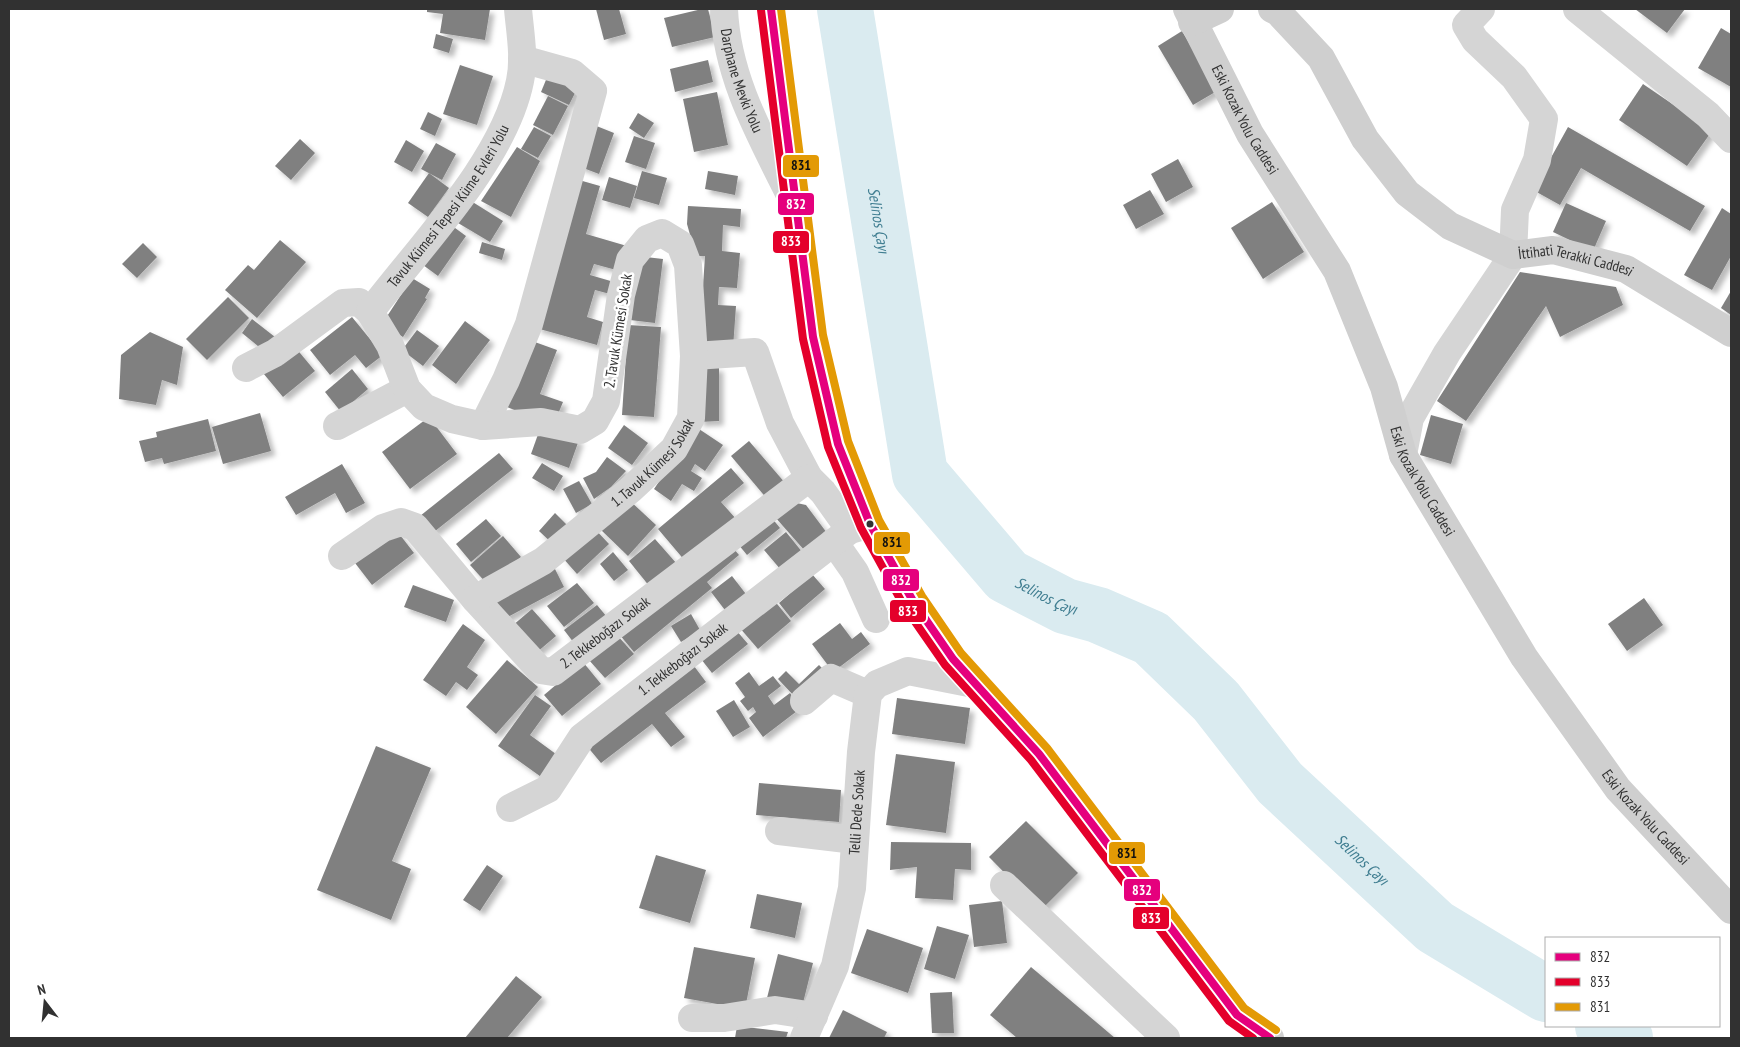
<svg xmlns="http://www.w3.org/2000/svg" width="1740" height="1047" font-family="'PT Sans Narrow',sans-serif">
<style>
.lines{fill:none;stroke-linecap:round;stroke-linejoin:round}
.river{stroke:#daebf0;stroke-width:56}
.building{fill:#808080;filter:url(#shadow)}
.street{stroke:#d5d5d5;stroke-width:28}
.secondary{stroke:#cfcfcf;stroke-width:28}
.bus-1-casing{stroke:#fff;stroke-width:11}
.bus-2-casing{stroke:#fff;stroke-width:11}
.bus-3-casing{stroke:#fff;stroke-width:11}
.bus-1{stroke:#e5007d;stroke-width:8}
.bus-2{stroke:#e4002b;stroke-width:8}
.bus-3{stroke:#e39a05;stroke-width:8}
.bus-dot{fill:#313131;stroke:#fff;stroke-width:2}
.labels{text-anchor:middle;stroke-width:5;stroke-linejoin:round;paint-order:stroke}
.street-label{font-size:15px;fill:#313131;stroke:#fff}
.water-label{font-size:16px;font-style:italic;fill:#407e91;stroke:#fff}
.line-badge{stroke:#fff;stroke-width:2}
.badge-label{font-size:14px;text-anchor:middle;font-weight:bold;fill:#fff}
.pale-badge-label{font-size:14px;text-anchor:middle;font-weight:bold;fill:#111}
</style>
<defs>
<filter id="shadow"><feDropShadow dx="4.5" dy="4.5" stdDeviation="2.5" flood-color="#0004"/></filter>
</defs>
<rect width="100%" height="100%" fill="#fff"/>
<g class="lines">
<g class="river">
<path id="s1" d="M845 9 920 474 1007 576 1065 606 1098 615 1151 638 1216 701 1280 783 1435 927 1546 994"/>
<polyline points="1603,1026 1625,1038"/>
</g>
</g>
<g class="building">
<polygon points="427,9 490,9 485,40 440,33 443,14 427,12"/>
<polygon points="596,9 619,9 626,34 604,40"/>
<polygon points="702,9 708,9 715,37 672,47 664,18"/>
<polygon points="1635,9 1685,9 1667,33"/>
<polygon points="1721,28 1731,34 1731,87 1698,68"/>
<polygon points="1182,31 1217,91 1193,105 1158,46"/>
<polygon points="436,34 453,39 449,53 433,48"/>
<polygon points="708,60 713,82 675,92 670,69"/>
<polygon points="460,65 493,76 477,125 443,114"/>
<polygon points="548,75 577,89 569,105 541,92"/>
<polygon points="1643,84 1712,131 1687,166 1619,120"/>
<polygon points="717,92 728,145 694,152 683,99"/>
<polygon points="548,96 568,106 553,135 533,125"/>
<polygon points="428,112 442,119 435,136 420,129"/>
<polygon points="638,113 654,123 644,138 629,128"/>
<polygon points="594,125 614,133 599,174 578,166"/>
<polygon points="534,127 551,136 538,158 521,149"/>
<polygon points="1568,127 1705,206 1690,231 1581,168 1560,205 1533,190"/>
<polygon points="634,136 655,143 646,169 625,162"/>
<polygon points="300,139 315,153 291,180 275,166"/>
<polygon points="406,140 424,151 412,172 394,162"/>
<polygon points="436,143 456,154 442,180 421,169"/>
<polygon points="517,147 540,161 511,217 481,201"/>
<polygon points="1178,159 1193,187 1166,202 1151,174"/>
<polygon points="642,171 667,178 659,205 634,198"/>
<polygon points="708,171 738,176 735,195 705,189"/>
<polygon points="429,173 449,188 428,217 408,203"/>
<polygon points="609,177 637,186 630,208 602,200"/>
<polygon points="579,180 600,186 586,234 627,246 620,271 594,264 590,275 614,282 610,294 595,290 587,317 603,322 597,345 536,328"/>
<polygon points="1150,190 1164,214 1136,229 1123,205"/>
<polygon points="471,201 503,221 490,242 458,223"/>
<polygon points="1272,202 1304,252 1263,279 1231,228"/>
<polygon points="1566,203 1606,221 1593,251 1553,232"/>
<polygon points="688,206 741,209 740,227 723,225 722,251 740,253 737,288 719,287 718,305 736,306 733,348 699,346 705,256 696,256 687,224"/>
<polygon points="1722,208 1731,214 1731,256 1712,290 1684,275"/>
<polygon points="451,225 466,236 438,276 423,265"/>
<polygon points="280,240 306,262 257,318 225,290 248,265 254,270"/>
<polygon points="482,242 505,249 502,260 479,253"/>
<polygon points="143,243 157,257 137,278 122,264"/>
<polygon points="637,256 663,259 655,323 630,320"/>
<polygon points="1520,272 1616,287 1623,305 1560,337 1546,306 1466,421 1437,401"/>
<polygon points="412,278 430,289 425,298 427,299 403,337 382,324"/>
<polygon points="1731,291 1731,315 1721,308"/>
<polygon points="228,297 249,318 207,360 186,339"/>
<polygon points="352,317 383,355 366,368 355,355 330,375 310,350"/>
<polygon points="252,319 275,337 264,351 242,333"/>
<polygon points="465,321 490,340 456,384 432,365"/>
<polygon points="628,325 661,327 654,417 622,415"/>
<polygon points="417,330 439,346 423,366 402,350"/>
<polygon points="150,332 183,347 177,385 162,380 156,405 119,399 121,355"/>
<polygon points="532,341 557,350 540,394 563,402 556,419 532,417 507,407"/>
<polygon points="295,347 315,371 283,397 263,373"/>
<polygon points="699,367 719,367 719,421 699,422"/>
<polygon points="352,369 368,389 341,412 325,392"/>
<polygon points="260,413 271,451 223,464 212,427"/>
<polygon points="1431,415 1463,424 1451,464 1420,455"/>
<polygon points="429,417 457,454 410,489 382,452"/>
<polygon points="208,419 216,451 164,464 162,458 145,462 139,441 157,437 156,432"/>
<polygon points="624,425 648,443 632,465 608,448"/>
<polygon points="541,426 579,440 569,468 531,454"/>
<polygon points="696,427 723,445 705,471 695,464 691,471 702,478 694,491 682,484 671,501 654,489"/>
<polygon points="749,441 786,484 768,500 731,456"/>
<polygon points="499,453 513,469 434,532 420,516"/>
<polygon points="607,457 626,471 611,487 594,499 583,478 596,472"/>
<polygon points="542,463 563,476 554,491 532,478"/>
<polygon points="342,464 365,503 346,513 335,493 296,515 285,497"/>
<polygon points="731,468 744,483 721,502 737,520 686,562 658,529"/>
<polygon points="579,481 592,504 576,513 563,489"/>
<polygon points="628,499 656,525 628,556 600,529"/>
<polygon points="792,502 806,505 827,533 805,551 775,517"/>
<polygon points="555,513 571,529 555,546 539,531"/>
<polygon points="771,517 780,528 747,555 738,544"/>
<polygon points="486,519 501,536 471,562 456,544"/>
<polygon points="594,528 609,544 577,574 562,557"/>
<polygon points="397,531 414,553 372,585 355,563"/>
<polygon points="786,532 803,553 781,570 764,550"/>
<polygon points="503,536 521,557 488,585 470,565"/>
<polygon points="655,539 677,564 650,587 629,561"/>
<polygon points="729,543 739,555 707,582 712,588 634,652 619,634"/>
<polygon points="613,552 628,570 614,581 600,564"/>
<polygon points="553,565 564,587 504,619 493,598"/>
<polygon points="812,574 825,589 791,618 779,603"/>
<polygon points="732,576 749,598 728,614 711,592"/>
<polygon points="577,583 594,603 564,627 547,606"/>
<polygon points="413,585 454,600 446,622 404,607"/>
<polygon points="1644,598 1663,625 1627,651 1608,624"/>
<polygon points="773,599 791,621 758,649 739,627"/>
<polygon points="597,605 607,617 574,643 564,630"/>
<polygon points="532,609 556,636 536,653 512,626"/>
<polygon points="691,614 700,630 681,642 671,626"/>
<polygon points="840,623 852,639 861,632 870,644 833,672 812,644"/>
<polygon points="463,624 485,640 467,667 478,675 467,690 456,682 446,696 423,680"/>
<polygon points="736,630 748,644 712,673 701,659"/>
<polygon points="617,635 634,654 605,678 588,659"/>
<polygon points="507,660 538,687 496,734 466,707"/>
<polygon points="583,662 601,684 562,716 544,695"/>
<polygon points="691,662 706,682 665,713 685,737 671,747 652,724 601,763 586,745"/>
<polygon points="819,665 825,671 796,698 778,679 786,671 799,684"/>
<polygon points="749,672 759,686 773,676 781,686 768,696 774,705 790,693 801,708 763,737 749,718 756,712 753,707 748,711 740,701 745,697 735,683"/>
<polygon points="535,695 551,706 530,735 560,757 544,779 498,746"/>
<polygon points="897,698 970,708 965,744 892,734"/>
<polygon points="734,700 750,727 733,737 716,711"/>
<polygon points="376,746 431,768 392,861 411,869 391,920 317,890"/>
<polygon points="896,754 955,762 946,833 886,825"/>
<polygon points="759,783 841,790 839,822 756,815"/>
<polygon points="1026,821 1078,873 1041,910 989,857"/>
<polygon points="891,842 971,843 971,870 955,869 953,900 915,898 917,867 890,870"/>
<polygon points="656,855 706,870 690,923 639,908"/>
<polygon points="487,865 503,876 480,911 463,900"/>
<polygon points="757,894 802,903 795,938 750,928"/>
<polygon points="1002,901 1007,943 974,947 969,905"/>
<polygon points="937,926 969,935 955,979 924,969"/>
<polygon points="867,929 923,948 908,993 851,973"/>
<polygon points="694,947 755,958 745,1009 684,998"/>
<polygon points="778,954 813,963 802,1007 767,998"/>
<polygon points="1031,967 1115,1038 1017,1038 990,1015"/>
<polygon points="516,976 542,997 507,1038 465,1038"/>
<polygon points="952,992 954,1033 932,1033 930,993"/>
<polygon points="843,1010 887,1032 884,1038 829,1038"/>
<polygon points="737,1026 788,1032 786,1038 735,1038"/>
</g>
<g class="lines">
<g class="street">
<path id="s2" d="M724 9C727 80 763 140 794 203"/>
<polyline points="1577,9 1708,115 1731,139"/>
<polyline points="694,356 755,352 780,423 809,478 823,492 850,530"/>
<polyline points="246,368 275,353 343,303 359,302 370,312"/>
<polyline points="337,426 407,389"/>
<polyline points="483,426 506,380 529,324 593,91 572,73 522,59"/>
<polyline points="1403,455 1410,418 1447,353 1513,255 1515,210 1537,160 1544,119 1514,77 1475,40 1466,25 1481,9"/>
<polyline points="834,542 855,572 876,619"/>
<path id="s3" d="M342 556 383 528 401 522 415 527 475 599 540 670 553 672 809 478"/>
<path id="s4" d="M475 599 543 561 630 490 674 449 691 418 694 356 688 265 680 244 662 233 647 239 630 260 621 295 606 401 595 421 580 430 541 422 483 426 452 419 424 407 407 389 390 345 370 312C419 247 504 161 520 81 525 58 520 32 518 9"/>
<polyline points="804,701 831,678 868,694"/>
<path id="s5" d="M510 808 548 789 582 737 834 542 850 530 870 524"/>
<polyline points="779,831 855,840"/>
<polyline points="1004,885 1166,1038"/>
<polyline points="692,1018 724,1018 775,1010 814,1016"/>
<path id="s6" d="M804 1038 835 966 852 888 861 752 868 694 877 684 908 671 974 684"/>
</g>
<g class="secondary">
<polyline points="771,9 813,337 838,444 870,524 913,601 953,659 1039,754 1237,1015 1270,1038"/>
<path id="s7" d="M1187 9 1250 134 1337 271 1384 387 1403 455 1524 657 1618 789 1731 910"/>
<path id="s8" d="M1272 9 1278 12 1321 58 1365 139 1407 193 1450 226 1513 255 1553 250 1626 269 1731 333"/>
<polyline points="1192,22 1220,9"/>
</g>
<defs>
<polyline id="bus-1" points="771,9 813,337 838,444 870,524 913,601 953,659 1039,754 1237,1015 1270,1038"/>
<polyline id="bus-2" points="761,10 803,339 828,447 861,528 904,606 945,665 1031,760 1229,1021 1253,1038"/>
<polyline id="bus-3" points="781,9 823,335 848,441 879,520 922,596 961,653 1047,748 1244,1008 1276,1030"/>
</defs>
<use href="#bus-1" class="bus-1-casing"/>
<use href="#bus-2" class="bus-2-casing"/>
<use href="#bus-3" class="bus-3-casing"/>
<use href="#bus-1" class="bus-1"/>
<use href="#bus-2" class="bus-2"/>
<use href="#bus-3" class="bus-3"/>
</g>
<circle class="bus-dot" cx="870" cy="524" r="4.5"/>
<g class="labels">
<g class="street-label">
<text dy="5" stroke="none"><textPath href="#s2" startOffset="74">Darphane Mevki Yolu</textPath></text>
<text dy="5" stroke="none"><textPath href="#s7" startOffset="125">Eski Kozak Yolu Caddesi</textPath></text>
<text dy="5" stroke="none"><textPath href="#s4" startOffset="1112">Tavuk Kümesi Tepesi Küme Evleri Yolu</textPath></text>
<text dy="5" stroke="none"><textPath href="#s8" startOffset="418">İttihati Terakki Caddesi</textPath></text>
<text transform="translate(618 331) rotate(-81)" y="5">2. Tavuk Kümesi Sokak</text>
<text dy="5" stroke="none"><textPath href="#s4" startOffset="226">1. Tavuk Kümesi Sokak</textPath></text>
<text dy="5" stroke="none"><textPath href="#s7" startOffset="530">Eski Kozak Yolu Caddesi</textPath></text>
<text dy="5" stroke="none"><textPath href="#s3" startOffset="352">2. Tekkeboğazı Sokak</textPath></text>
<text dy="5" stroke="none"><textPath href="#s5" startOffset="232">1. Tekkeboğazı Sokak</textPath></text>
<text dy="5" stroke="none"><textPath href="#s6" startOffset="234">Telli Dede Sokak</textPath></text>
<text dy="5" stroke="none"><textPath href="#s7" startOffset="935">Eski Kozak Yolu Caddesi</textPath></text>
</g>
<g class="water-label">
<text dy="6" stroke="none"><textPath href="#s1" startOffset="214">Selinos Çayı</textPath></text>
<text dy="6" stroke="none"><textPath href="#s1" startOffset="649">Selinos Çayı</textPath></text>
<text dy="6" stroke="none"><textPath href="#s1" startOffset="1069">Selinos Çayı</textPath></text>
</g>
</g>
<g class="line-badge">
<rect x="782" y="154" width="38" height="24" rx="5" fill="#e39a05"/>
<rect x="777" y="192" width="38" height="24" rx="5" fill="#e5007d"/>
<rect x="772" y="230" width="38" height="24" rx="5" fill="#e4002b"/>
<rect x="873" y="531" width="38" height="24" rx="5" fill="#e39a05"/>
<rect x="882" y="568" width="38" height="24" rx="5" fill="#e5007d"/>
<rect x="889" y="599" width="38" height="24" rx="5" fill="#e4002b"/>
<rect x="1108" y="841" width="38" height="24" rx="5" fill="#e39a05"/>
<rect x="1123" y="878" width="38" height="24" rx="5" fill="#e5007d"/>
<rect x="1132" y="906" width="38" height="24" rx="5" fill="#e4002b"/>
</g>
<g class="badge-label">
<text x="796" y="209">832</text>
<text x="791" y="246">833</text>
<text x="901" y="585">832</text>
<text x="908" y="616">833</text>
<text x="1142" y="895">832</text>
<text x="1151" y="923">833</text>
</g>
<g class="pale-badge-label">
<text x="801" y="170">831</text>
<text x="892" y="547">831</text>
<text x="1127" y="858">831</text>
</g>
<rect width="1740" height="1047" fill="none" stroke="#313131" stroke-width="20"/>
<rect x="1545" y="937" width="175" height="90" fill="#ffffff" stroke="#adadad"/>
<rect x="1555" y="953" width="25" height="8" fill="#e5007d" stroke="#adadad"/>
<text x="1590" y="962" font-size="15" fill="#313131">832</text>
<rect x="1555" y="978" width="25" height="8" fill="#e4002b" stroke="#adadad"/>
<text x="1590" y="987" font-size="15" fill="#313131">833</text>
<rect x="1555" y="1003" width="25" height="8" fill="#e39a05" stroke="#adadad"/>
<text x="1590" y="1012" font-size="15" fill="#313131">831</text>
<g transform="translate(45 1002) rotate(344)" stroke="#ffffff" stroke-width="4" paint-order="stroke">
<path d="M0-4L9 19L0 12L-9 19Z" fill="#313131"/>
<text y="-8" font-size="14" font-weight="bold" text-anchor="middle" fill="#313131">N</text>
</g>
</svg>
